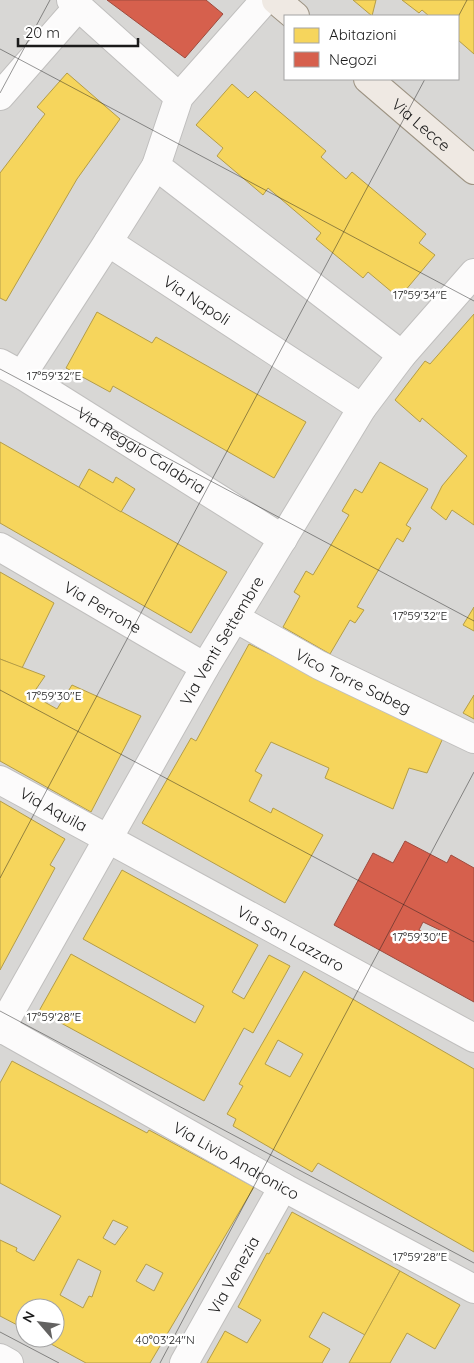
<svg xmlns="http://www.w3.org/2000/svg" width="474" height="1363" font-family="Quicksand,sans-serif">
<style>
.residential{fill:#d8d7d5;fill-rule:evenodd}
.homes{fill:#f6d55c;stroke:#b49d48;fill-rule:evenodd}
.shops{fill:#d6604d;stroke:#9e4b3e;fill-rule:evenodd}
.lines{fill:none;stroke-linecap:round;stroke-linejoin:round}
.minor-casing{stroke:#c0bfbe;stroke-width:30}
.major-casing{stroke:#9d9383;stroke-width:30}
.minor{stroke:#fcfbfb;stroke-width:28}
.major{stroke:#efe9e3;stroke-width:28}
.ticks{fill:none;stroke:#1b1b1b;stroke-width:1;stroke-opacity:0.45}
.labels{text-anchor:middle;stroke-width:5;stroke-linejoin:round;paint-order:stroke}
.street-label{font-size:16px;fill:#1b1b1b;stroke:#fff}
.ticks-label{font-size:12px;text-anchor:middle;fill:#1b1b1b;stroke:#fff;stroke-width:5;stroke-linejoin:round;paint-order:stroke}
</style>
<rect width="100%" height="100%" fill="#e9e7e4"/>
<path class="residential" d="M0 0H474V1363H0ZM285 16H458V79H285ZM25 1308H55V1338H25Z"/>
<g class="homes">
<polygon points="353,0 376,0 372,16"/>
<polygon points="402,0 474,0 474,54 458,40 458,16 429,16 422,10 419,13"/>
<polygon points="67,73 120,119 77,179 6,301 0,298 0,173 45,114 37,107"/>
<polygon points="232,84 248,98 255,91 326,151 321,157 346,179 352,172 426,234 419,243 435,255 399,298 368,272 363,278 316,239 321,233 268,188 263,195 217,156 223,148 196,125"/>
<polygon points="97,312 152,343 156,337 306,422 274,478 113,386 110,392 66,368"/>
<polygon points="474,314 474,525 452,510 446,520 431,508 442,486 467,456 422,418 420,422 395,400 425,361 430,364"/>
<polygon points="0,442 227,572 191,633 0,523"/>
<polygon points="380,462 428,489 406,525 411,528 403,542 397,538 357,607 364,610 355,623 350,620 330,654 283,627 300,596 294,592 306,571 313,575 349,515 342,511 355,489 362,493"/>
<polygon points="89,469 113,483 116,477 135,489 121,512 79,487"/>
<polygon points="0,572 54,603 22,668 0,659"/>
<polygon points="474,607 474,631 463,625"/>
<polygon points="249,644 443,738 427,773 409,768 393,809 325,778 329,768 271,742 255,771 262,775 249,801 271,813 273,808 323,835 285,903 142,823 191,738 196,741"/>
<polygon points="0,659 45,676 32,695 57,709 72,685 141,716 91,812 0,761"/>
<polygon points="474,695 474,719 463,713"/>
<polygon points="0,801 65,839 50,865 55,868 0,970"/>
<polygon points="122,870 258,945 232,992 244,999 269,955 290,966 253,1033 244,1028 204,1101 39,1011 71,954 195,1023 204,1006 83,939"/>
<path d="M304 971 474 1069V1252L318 1163 312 1172 233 1126 236 1119 227 1114 243 1086 239 1084ZM278 1040 303 1054 290 1077 265 1064Z"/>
<path d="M12 1061 147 1133 149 1130 254 1187 150 1363H86L40 1338H55V1308H25V1329L0 1316V1240L17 1248 16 1251 34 1261 61 1216 0 1183V1083ZM113 1220 128 1227 115 1245 103 1238ZM78 1259 101 1271 92 1297 89 1296 83 1308 60 1295ZM146 1264 163 1273 154 1291 136 1281Z"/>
<polygon points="292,1212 400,1271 365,1335 323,1312 309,1337 330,1349 322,1363 207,1363 225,1331 247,1343 261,1320 238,1307 267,1253 269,1254"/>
<polygon points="400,1271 460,1305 435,1349 407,1333 390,1363 349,1363"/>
</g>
<g class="shops">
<polygon points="107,0 206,0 223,14 185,58"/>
<path d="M405 841 447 863 451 855 474 868V1002L334 925 373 853 393 863ZM423 922 442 931 438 939 419 930Z"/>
</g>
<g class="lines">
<defs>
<g id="minor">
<polyline points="71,0 179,97"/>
<polyline points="265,0 179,97 156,166 402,355"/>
<polyline points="0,96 78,7"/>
<path id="s1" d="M156 166 108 242 362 408"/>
<path id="s2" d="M0 363 22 375 283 539"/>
<polyline points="22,375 108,242"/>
<path id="s3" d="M0 547 205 667"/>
<path id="s4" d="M235 618 319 665 474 739"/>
<path id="s5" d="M0 780 474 1038"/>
<path id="s6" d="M1 1028 283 1187 474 1289"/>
<path id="s7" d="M0 1030 205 667 362 408 402 355 474 273"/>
<polyline points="0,1358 9,1363"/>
<path id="s8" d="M184 1363 283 1187"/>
</g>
<g id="major">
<polyline points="276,0 295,16"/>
<path id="s9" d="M368 79 474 170"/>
</g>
</defs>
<use href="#minor" class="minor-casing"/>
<use href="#major" class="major-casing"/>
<use href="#minor" class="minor"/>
<use href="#major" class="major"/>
</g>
<path class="ticks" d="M458 17 467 0M0 49 474 301M0 93 50 0M0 369 474 621M0 690 474 942M0 878 425 79M0 1011 474 1263M0 1332 59 1363M160 1363 474 772"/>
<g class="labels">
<g class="street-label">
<text dy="6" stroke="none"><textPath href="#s9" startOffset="70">Via Lecce</textPath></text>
<text dy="6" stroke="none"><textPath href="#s1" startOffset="196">Via Napoli</textPath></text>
<text dy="6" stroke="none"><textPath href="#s2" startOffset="166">Via Reggio Calabria</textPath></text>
<text dy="6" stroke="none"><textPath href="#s3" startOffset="119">Via Perrone</textPath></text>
<text dy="6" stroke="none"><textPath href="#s7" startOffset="448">Via Venti Settembre</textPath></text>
<text dy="6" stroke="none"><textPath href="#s4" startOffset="134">Vico Torre Sabeg</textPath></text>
<text dy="6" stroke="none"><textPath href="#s5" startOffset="61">Via Aquila</textPath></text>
<text dy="6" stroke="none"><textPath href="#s5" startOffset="331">Via San Lazzaro</textPath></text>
<text dy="6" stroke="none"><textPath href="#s6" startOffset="270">Via Livio Andronico</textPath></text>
<text dy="6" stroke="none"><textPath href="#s8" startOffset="101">Via Venezia</textPath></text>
</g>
</g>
<g class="ticks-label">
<text x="420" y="299">17°59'34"E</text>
<text x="54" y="380">17°59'32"E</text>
<text x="420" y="620">17°59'32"E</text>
<text x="54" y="700">17°59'30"E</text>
<text x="420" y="941">17°59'30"E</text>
<text x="54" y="1021">17°59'28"E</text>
<text x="420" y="1261">17°59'28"E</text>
<text x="165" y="1344">40°03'24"N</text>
</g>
<rect x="284" y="15" width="175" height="65" fill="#ffffff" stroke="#a4a4a4"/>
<rect x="294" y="28" width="25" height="15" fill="#f6d55c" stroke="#a4a4a4"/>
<text x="329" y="40" font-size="15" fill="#1b1b1b">Abitazioni</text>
<rect x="294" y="52" width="25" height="15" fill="#d6604d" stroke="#a4a4a4"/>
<text x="329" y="65" font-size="15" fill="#1b1b1b">Negozi</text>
<g transform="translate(40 1323) rotate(298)"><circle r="24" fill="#ffffff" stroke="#a4a4a4"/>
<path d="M0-4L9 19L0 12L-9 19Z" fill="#636261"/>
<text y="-8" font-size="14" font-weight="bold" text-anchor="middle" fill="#1b1b1b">N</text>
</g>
<path d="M18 38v8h120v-8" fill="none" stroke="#1b1b1b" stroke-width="2.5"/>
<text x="25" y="38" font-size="15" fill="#1b1b1b" stroke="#ffffff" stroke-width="4" paint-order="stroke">20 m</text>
</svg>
